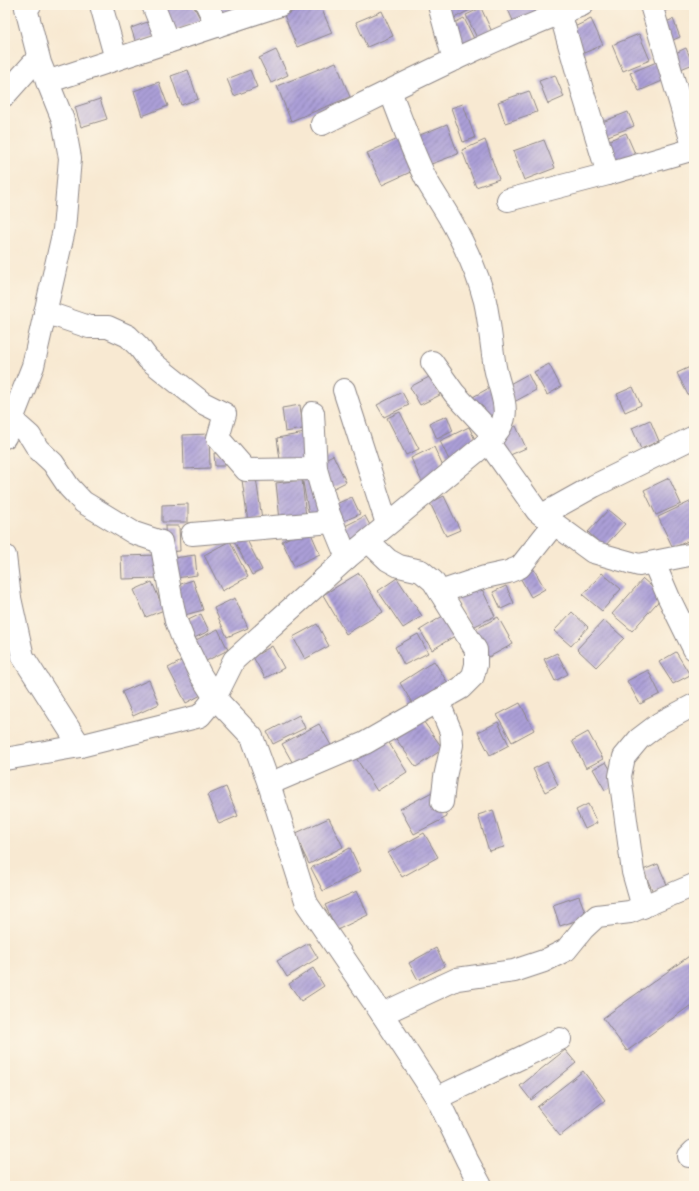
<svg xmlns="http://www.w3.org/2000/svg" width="699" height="1191" font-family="'Architects Daughter',sans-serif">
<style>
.building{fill:url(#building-hatch)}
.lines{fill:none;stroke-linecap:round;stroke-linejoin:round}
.minor-casing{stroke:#8d8686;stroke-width:24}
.minor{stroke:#fff;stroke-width:22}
</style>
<defs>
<pattern id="building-hatch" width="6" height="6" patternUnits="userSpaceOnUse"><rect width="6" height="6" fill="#ab9fd7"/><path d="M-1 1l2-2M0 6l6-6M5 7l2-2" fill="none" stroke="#8b81b0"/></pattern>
</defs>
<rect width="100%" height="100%" fill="#fcf5e5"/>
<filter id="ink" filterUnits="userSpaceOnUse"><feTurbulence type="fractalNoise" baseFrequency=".025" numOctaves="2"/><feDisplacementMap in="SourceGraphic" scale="8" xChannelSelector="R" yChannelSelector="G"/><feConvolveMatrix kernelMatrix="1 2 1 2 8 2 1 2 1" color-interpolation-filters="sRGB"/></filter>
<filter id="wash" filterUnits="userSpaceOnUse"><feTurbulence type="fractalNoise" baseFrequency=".012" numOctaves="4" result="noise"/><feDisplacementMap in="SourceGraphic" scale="16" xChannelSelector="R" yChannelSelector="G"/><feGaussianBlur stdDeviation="0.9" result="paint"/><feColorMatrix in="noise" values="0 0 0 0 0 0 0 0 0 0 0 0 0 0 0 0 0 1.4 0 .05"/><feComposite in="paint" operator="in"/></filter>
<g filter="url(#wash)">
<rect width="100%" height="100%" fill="#f8e9d2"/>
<g id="blocks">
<g class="building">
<polygon points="163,5 193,5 201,20 175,31"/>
<polygon points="214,5 240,5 241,7 220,17"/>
<polygon points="308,5 320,5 332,33 297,47 284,15"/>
<polygon points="445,5 480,5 452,19"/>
<polygon points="506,5 546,5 549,10 515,25"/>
<polygon points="654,5 677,5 658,14"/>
<polygon points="481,8 493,34 478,40 466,15"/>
<polygon points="382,11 393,36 367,47 356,22"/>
<polygon points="464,18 476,43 462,50 450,25"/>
<polygon points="591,19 603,45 579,55 568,30"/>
<polygon points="673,19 680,37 666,43 659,25"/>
<polygon points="153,20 158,34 136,43 131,28"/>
<polygon points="639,34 650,60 623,71 612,45"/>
<polygon points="686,48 693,64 676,71 669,56"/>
<polygon points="276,50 288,75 271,83 259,58"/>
<polygon points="659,61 667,79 639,91 630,73"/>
<polygon points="336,62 350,97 291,121 277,86"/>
<polygon points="188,70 198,99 181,105 171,76"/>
<polygon points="250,70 257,87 234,96 227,79"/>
<polygon points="555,75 564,97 548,104 539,81"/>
<polygon points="159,82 168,106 142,116 134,91"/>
<polygon points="694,85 694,102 683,107 677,92"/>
<polygon points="529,91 537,112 505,123 498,102"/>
<polygon points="100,99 107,119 81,127 75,107"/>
<polygon points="463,104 475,138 463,142 451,108"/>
<polygon points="628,112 634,126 603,138 597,124"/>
<polygon points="447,124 458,154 426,166 415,137"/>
<polygon points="626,133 636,156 614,166 603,143"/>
<polygon points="400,138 415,170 382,185 367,153"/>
<polygon points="485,140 499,179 476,187 462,150"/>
<polygon points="544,140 555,168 524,180 513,151"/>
<polygon points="549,364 561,387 547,395 534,372"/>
<polygon points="690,367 694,376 694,392 688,395 677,373"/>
<polygon points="528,374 536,390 514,402 506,386"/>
<polygon points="431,376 440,395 420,405 410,387"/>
<polygon points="633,387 641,405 625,412 617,394"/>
<polygon points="489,388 501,411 483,420 471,398"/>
<polygon points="402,392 409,405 384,417 377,405"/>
<polygon points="300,405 303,429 285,432 282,408"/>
<polygon points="400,412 419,449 406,455 387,418"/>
<polygon points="447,416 453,431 437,439 430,423"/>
<polygon points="650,420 659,441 641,449 632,428"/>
<polygon points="516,426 526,448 508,456 498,434"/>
<polygon points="469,427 478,446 449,460 440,441"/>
<polygon points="305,433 310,463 281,467 277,438"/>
<polygon points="209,434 210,468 184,469 183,435"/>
<polygon points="434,447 445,471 422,482 411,458"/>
<polygon points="214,453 225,453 225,466 215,466"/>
<polygon points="333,455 346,482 332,489 319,462"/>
<polygon points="316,474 323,518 310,521 302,477"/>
<polygon points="256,478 262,519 248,522 242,480"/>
<polygon points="669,478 681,504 656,515 644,490"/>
<polygon points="302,480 306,517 280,520 276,483"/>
<polygon points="444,496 460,530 446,536 430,503"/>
<polygon points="352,497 360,514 337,524 329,507"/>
<polygon points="694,500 694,538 673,548 658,517"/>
<polygon points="188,504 188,522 162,522 162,505"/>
<polygon points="608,510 625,524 604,547 588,532"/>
<polygon points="365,516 372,529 348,541 341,528"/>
<polygon points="165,526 179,526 180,551 166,552"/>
<polygon points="309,529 320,554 294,566 282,541"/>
<polygon points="244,534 262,570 252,575 233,539"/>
<polygon points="230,541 248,577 222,591 204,555"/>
<polygon points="159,555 159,578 122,579 121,556"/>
<polygon points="195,555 197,575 169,579 167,559"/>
<polygon points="532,566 545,589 531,597 518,574"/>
<polygon points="359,573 383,612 346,634 323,595"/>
<polygon points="602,573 621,589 602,611 583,595"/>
<polygon points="397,578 422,616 403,628 378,591"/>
<polygon points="643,579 663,596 632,631 612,614"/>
<polygon points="193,580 203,610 181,616 172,587"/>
<polygon points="152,582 164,610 146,617 134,590"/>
<polygon points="480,585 495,616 471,628 456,597"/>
<polygon points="506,586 514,603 501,609 493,592"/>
<polygon points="235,598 248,628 227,637 214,608"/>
<polygon points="572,612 588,627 571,646 554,631"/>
<polygon points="201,614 209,631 192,639 184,622"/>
<polygon points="446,614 458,634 432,650 420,630"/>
<polygon points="498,617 513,644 489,657 474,630"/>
<polygon points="604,620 624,638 596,667 577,649"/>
<polygon points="317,624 329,646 305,659 293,637"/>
<polygon points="218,629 228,650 200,664 190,643"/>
<polygon points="418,634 428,653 404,665 395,647"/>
<polygon points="272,646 284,668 265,678 253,657"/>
<polygon points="676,652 690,675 673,684 659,662"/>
<polygon points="557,653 568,674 555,681 544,659"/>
<polygon points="187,658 205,693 186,703 168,668"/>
<polygon points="434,661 449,685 414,706 400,683"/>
<polygon points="648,670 660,694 640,704 627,681"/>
<polygon points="149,680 159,704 133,716 122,692"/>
<polygon points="520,703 534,730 512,742 497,715"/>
<polygon points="299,715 305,728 273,744 267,732"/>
<polygon points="421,718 443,749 416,767 394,736"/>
<polygon points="498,722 509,745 490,755 478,732"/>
<polygon points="319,724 332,747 295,767 282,744"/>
<polygon points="588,732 603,759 586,768 572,741"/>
<polygon points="386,738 407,772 377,791 356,758"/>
<polygon points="547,762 558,785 545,792 533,769"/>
<polygon points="606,762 618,783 605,790 593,769"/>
<polygon points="226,787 238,816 219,824 207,795"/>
<polygon points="434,791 447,817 414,834 400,809"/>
<polygon points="588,804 597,823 585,829 576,810"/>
<polygon points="493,810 504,847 489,851 478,815"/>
<polygon points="329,818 343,847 309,864 294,834"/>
<polygon points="424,833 438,857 402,877 388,853"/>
<polygon points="350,848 361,871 323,891 311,868"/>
<polygon points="658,864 668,887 654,894 643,870"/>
<polygon points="357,891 368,915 337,930 325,905"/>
<polygon points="579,896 587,917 560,926 553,905"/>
<polygon points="309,943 318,958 287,977 277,961"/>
<polygon points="436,948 445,966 418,980 409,963"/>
<polygon points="692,954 694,957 694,1003 627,1051 603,1018"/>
<polygon points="313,968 324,986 301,1001 289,984"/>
<polygon points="565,1050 576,1063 531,1100 520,1086"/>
<polygon points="583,1071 605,1100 560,1136 537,1107"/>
</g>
</g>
</g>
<g filter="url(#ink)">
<use href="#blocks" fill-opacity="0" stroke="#8d8686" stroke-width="1"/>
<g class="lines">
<defs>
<g id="minor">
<polyline points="101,5 116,59"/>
<polyline points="153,5 168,42"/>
<polyline points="207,5 217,26"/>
<polyline points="439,5 454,60"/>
<polyline points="558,5 583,93 608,174"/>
<polyline points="651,5 694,149"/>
<polyline points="47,82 280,5"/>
<polyline points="5,95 38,58"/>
<path d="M322 124C408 82 493 38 582 5"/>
<polyline points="508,200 608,174 694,149"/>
<polyline points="45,312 89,327 108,327 128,336 139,347 148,359 203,403 225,414 218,438 246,470 316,469"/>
<polyline points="432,362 454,393 494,436"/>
<polyline points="344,390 387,524"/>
<polyline points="313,413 316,469 329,514 347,558"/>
<polyline points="12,420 30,436 38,449 53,463 69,487 83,502 134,533 161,542 172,602 176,621 183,639 200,674 215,698 252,737 269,784 307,904 382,1014 437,1098 467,1160 481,1186"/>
<polyline points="5,437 33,366 64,230 70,158 63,120 40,63 26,8 30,5"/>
<polyline points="488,442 537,511 593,552 639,565 694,554"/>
<polyline points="542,515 594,486 694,437"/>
<polyline points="192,534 332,522"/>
<polyline points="5,556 10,598 23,657 80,746"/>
<polyline points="654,563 669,598 694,649"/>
<polyline points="440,592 485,577 508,572 520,567 554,524"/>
<polyline points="438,701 451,732 452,745 445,777 442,802"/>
<path d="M5 759 80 746 200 716 215 698 234 660 347 558 488 442C517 415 501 399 495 367 491 345 490 323 485 301 478 274 463 242 449 217 442 205 434 193 427 181 412 152 402 121 390 91"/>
<polyline points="269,784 365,743 461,688 473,676 476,665 476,650 433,581 421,571 399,566 388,560 368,541"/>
<polyline points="643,907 633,872 620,776 624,757 639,739 660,723 694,705"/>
<polyline points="382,1014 457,979 514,971 544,961 566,950 583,929 597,916 630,912 694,885"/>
<polyline points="437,1098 560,1039"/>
<polyline points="689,1156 694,1151"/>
</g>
</defs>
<use href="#minor" class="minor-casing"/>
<use href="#minor" class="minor"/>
</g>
</g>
<rect width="699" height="1191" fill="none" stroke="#fcf5e5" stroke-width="20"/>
</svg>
